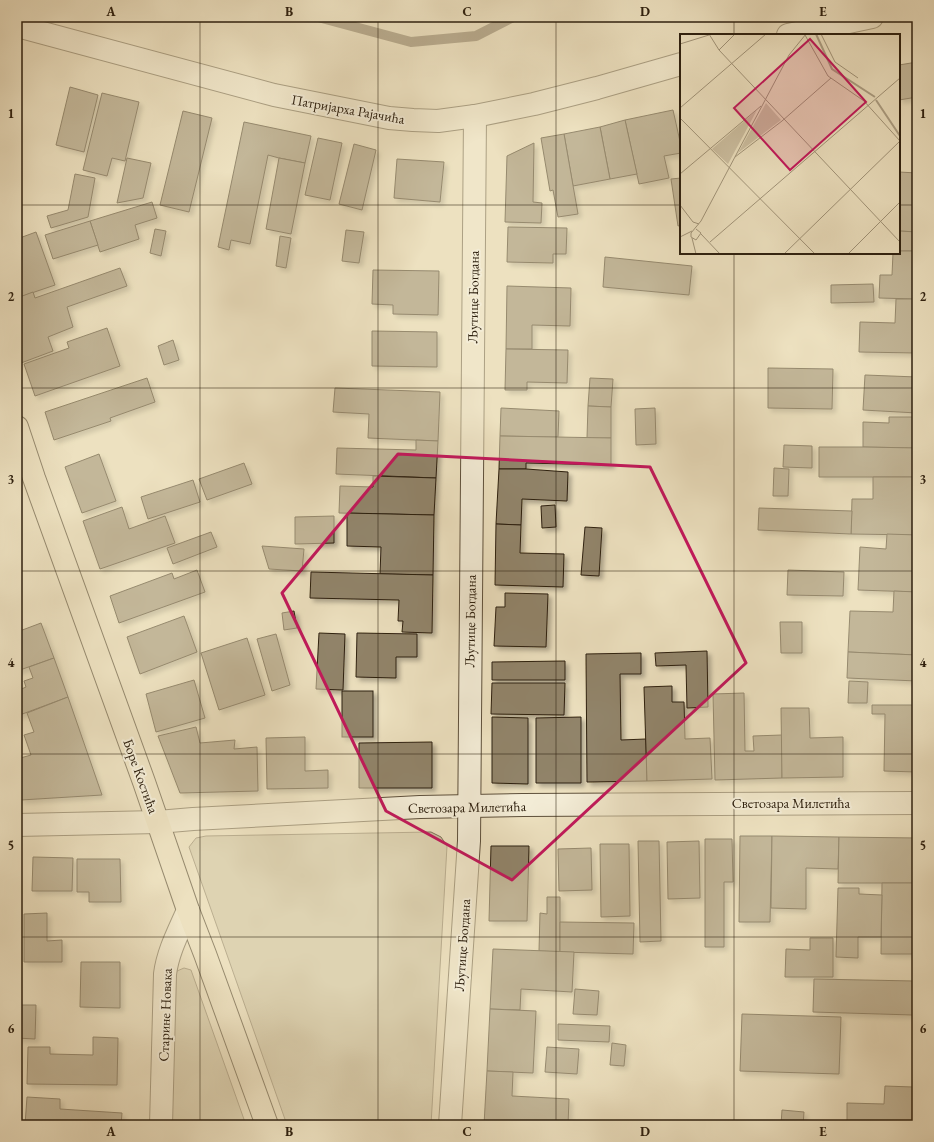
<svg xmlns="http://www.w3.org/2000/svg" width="934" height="1142" font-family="'EB Garamond',serif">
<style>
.green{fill:#cdc0a2;stroke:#7e7058}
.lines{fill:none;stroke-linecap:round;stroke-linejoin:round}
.stream{stroke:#7a6c55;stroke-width:10}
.building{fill:#91846b;stroke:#2e200f;filter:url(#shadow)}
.minor-casing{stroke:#5e503b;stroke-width:24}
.major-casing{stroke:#2e200f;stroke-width:24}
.minor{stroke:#f3ecd6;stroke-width:22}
.major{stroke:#ede1c0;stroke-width:22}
.marked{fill:none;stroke:#c2185b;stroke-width:3;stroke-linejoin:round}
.grid{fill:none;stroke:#2e200f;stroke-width:1;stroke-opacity:0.55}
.labels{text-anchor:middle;stroke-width:4;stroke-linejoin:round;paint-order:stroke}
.street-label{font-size:14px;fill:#2e200f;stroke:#f3ecd6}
.inset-river{fill:none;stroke:#ac9f84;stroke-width:2}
.inset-road{fill:none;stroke:#a19479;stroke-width:1}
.view{fill:#c2185b;fill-opacity:0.15;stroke:#c2185b;stroke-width:2}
.inset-edge{fill:none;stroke:#2e200f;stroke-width:2}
.neatline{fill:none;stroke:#2e200f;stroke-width:1.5}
.grid-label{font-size:13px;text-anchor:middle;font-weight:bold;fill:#2e200f}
</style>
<defs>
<filter id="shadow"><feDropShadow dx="3.5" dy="3.5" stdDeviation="2" flood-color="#0004"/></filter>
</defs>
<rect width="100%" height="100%" fill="#ede1c0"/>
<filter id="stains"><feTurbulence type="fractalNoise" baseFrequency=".005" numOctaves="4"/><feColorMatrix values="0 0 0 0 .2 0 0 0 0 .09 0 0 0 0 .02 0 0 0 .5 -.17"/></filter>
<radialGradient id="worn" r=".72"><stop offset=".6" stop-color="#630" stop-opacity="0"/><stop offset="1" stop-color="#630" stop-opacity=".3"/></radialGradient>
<g class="green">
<polygon points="431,832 441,837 447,846 431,1125 287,1125 189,847 196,838 206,836"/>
<polygon points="184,968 191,970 246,1125 171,1125 173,977 177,971"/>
</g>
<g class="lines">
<polyline class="stream" points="318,17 411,42 476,36 513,17"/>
</g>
<g class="building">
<polygon points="917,62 917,97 899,100 899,65"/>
<polygon points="70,87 98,95 84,152 56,145"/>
<polygon points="102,93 139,102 125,161 112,158 107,176 83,170"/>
<polygon points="673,110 681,146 681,153 664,156 669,178 639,184 625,120"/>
<polygon points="183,111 212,118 189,212 160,205"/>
<polygon points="625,120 637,174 610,179 600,127"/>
<polygon points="244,122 311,136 305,163 279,158 268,155 250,244 231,240 229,250 218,247"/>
<polygon points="600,127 610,179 573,186 564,134"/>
<polygon points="564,134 578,214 558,217 553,190 550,191 541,138"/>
<polygon points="318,138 342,143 330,200 305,195"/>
<polygon points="534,143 533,202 542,203 541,223 505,222 507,156"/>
<polygon points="354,144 376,150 362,210 339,204"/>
<polygon points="127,158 151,163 143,198 117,203"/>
<polygon points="279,158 305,163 291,234 266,229"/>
<polygon points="397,159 444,162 440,202 394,198"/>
<polygon points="899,172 917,173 917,232 899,231"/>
<polygon points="75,174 95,178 88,217 51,228 47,216 68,210"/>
<polygon points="681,178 681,225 678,226 671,179"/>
<polygon points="152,202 157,218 135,225 139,239 100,252 90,221"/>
<polygon points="90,221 98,245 53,259 45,235"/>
<polygon points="508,227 567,228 566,254 553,254 553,263 507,262"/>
<polygon points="155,229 166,231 161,256 150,253"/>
<polygon points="346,230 364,232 359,263 342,261"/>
<polygon points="899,231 917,232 917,251 899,251"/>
<polygon points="36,232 55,285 17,298 17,239"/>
<polygon points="280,236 291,238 286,268 276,266"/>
<polygon points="899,251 917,251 917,299 879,298 880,275 892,275 893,253 899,253"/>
<polygon points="605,257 692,266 689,295 603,287"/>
<polygon points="120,268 127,286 67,307 73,327 48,337 53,351 21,363 17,350 17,298 33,292 35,298"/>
<polygon points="373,270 439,271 438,315 393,314 393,305 372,304"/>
<polygon points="873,284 874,302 831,303 831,285"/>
<polygon points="507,286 571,288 570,326 532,325 532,349 506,349"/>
<polygon points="896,299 917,299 917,353 859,352 860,322 895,323"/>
<polygon points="107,328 120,366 35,396 24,364 69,348 67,342"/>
<polygon points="372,331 437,332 437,367 372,366"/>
<polygon points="173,340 179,360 164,365 158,346"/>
<polygon points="506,349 568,350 567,383 527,382 527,390 505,390"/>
<polygon points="768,368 833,369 832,409 768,408"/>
<polygon points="865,375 917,377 917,413 863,410"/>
<polygon points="147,378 155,402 110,418 111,421 54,440 45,412"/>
<polygon points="590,378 613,379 611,407 588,406"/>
<polygon points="335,388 440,392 438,441 368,438 369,414 333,412"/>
<polygon points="588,406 611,407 611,438 587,438"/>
<polygon points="501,408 559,411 558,437 500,436"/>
<polygon points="655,408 656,444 636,445 635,409"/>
<polygon points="889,417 917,417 917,448 863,447 863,422 889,423"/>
<polygon points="500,436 611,438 611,465 526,463 526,469 499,469"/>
<polygon points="416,440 438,441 436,478 336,474 337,448 416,450"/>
<polygon points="784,445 812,446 812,468 783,467"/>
<polygon points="819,447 863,447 917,448 917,477 819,477"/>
<polygon points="99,454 116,501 82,513 65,467"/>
<polygon points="244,463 252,484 207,500 199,479"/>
<polygon points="774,468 789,469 788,496 773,496"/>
<polygon points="499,469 526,469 568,472 567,501 522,499 521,525 496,524"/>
<polygon points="373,476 436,478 434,515 339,513 340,486 373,487"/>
<polygon points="873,477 917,477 917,535 851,534 852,499 873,499"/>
<polygon points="193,480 200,502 148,519 141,497"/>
<polygon points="555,505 556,527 542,528 541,506"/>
<polygon points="122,507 129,529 165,516 175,543 100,569 83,521"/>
<polygon points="759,508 852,511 851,534 758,530"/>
<polygon points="347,513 434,515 433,575 380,574 381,547 347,546"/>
<polygon points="334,516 334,543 295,544 295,517"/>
<polygon points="496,524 521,525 520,553 564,554 563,587 495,585"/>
<polygon points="585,527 602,528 599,576 581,575"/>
<polygon points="211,532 217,547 173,564 167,548"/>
<polygon points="887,534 917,535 917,592 858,590 860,547 886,549"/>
<polygon points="262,546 304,549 302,571 269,569"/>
<polygon points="197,570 205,592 119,623 110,596 172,573 174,579"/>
<polygon points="788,570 844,572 843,596 787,595"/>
<polygon points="311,572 433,575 432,633 402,632 403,621 398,621 399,600 310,598"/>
<polygon points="894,591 917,592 917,655 848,652 850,611 893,612"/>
<polygon points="505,593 548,594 546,647 494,646 496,607 505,607"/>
<polygon points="294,611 297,628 284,630 282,613"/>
<polygon points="184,616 197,652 140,674 127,637"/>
<polygon points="780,622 802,622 802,653 781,653"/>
<polygon points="41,623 54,658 17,671 17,632"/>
<polygon points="319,633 345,634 343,690 316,689"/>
<polygon points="357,633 417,634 417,657 396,657 396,678 356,677"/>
<polygon points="276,634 290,685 272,691 257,639"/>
<polygon points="247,638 265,695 219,710 201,653"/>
<polygon points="707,651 708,707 687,708 686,665 656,666 655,653"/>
<polygon points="848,652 917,655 917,681 847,678"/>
<polygon points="641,653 641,674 620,674 621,740 646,739 647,781 587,782 586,654"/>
<polygon points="54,658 68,697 17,716 17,691 26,687 24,681 33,678 29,667"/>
<polygon points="565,661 565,680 492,680 492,662"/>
<polygon points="194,680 205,718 156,732 146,694"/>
<polygon points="849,681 868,682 867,703 848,703"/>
<polygon points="492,683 565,683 564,715 491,714"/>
<polygon points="672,686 672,702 684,702 685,739 710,738 712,779 647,781 644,687"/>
<rect x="342" y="691" width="31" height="46"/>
<polygon points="744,693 745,751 754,751 753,736 782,735 782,778 715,780 713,694"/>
<polygon points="68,697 102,795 21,800 17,781 17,759 31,755 24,735 34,732 27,713"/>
<polygon points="872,705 917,705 917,772 884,771 885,714 872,714"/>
<polygon points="781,708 809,708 810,738 843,737 843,777 782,778"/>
<polygon points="492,717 528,718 528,784 492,783"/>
<polygon points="581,717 581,783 536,783 536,718"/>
<polygon points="196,727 200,743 235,740 234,749 257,747 258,791 180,793 158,736"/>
<polygon points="305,737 305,771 328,770 328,788 267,789 266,738"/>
<polygon points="432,742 432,788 359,788 359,743"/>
<polygon points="740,836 772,836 770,922 739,922"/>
<polygon points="772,836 839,837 838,869 806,868 806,909 771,908"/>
<polygon points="839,837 917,838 917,883 838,883"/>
<polygon points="705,839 732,839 733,882 724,882 724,947 705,947"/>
<polygon points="638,841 659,841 661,941 640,942"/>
<polygon points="699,841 700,898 668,899 667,842"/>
<polygon points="600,844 629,844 630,916 601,917"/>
<polygon points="491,846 529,846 527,921 489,921"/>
<polygon points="591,848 592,890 559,891 558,849"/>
<polygon points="33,857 73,858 72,891 32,891"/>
<polygon points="77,859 120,859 121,902 89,902 89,892 77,892"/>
<polygon points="882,883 917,883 916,954 881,954"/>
<polygon points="838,888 859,888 859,894 882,895 881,937 858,937 858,958 836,957"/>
<polygon points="547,897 560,897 560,952 539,951 540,913 547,914"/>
<polygon points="47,913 47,941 62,940 62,962 24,962 24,914"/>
<polygon points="560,922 634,923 633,954 560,952"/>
<polygon points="810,938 833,938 833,977 785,977 786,949 810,950"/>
<polygon points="493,949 574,952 572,992 521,989 520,1010 490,1009"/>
<polygon points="81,962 120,962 120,1008 80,1007"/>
<polygon points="814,979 914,981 913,1015 813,1012"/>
<polygon points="575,989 599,991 597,1015 573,1014"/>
<polygon points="17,1005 36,1005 35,1039 17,1038"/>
<polygon points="490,1009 536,1011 533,1073 487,1071"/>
<polygon points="742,1014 841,1017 839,1074 740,1071"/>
<polygon points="558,1024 610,1026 609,1042 558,1040"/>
<polygon points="93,1037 118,1038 117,1085 27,1084 28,1047 50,1047 50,1054 93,1055"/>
<polygon points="612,1043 626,1045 624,1066 610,1065"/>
<polygon points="547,1047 579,1049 577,1074 545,1072"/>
<polygon points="487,1071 513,1072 512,1096 569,1099 568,1125 484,1125"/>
<polygon points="885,1086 913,1087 912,1125 847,1125 847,1103 884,1104"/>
<polygon points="27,1097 60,1099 60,1109 122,1113 121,1125 25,1125"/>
<polygon points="782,1110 804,1112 803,1125 781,1125"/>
</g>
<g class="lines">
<defs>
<g id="minor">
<polyline points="17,26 274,95 389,118 413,120 438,121 475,116 534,104 597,88 681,64"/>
<polyline points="788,35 872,17"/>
<polyline points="17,825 158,822 193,819 420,807 523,805 917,803"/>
<path d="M161 1125 165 974C168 951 179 931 188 910"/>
<polyline points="450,1125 469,841 475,116"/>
</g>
<polyline id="major" points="17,427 34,478 144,782 188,910 205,954 267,1125"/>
</defs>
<use href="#minor" class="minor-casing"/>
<use href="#major" class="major-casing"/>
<use href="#minor" class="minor"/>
<use href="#major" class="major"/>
</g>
<path d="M0 0H934V1142H0ZM398 454 650 467 746 663 512 880 386 811 282 593Z" fill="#ede1c0" fill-opacity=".55" fill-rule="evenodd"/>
<path class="marked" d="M398 454 650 467 746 663 512 880 386 811 282 593Z"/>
<path class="grid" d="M200 17V1125M378 17V1125M556 17V1125M734 17V35M17 205H681M899 205H917M734 253V1125M17 388H917M17 571H917M17 754H917M17 937H917"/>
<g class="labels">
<g class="street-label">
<text transform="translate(348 109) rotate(10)" y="5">Патријарха Рајачића</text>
<text transform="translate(473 297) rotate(-89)" y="5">Љутице Богдана</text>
<text transform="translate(470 621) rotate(-89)" y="5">Љутице Богдана</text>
<text transform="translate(141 776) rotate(70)" y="5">Боре Костића</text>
<text x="791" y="808">Светозара Милетића</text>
<text transform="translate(467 807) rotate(-1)" y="5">Светозара Милетића</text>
<text transform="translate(462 945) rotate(-86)" y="5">Љутице Богдана</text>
<text transform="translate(165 1015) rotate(-88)" y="5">Старине Новака</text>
</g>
</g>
<g transform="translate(680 34)">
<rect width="220" height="220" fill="#ede1c0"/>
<path d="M86 69 101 86 58 119ZM77 76 48 130 32 115Z" fill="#cdc0a2"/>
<path class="inset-river" d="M136 0 152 35 195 63M196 66 220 102"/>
<path class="inset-road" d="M29 0 39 16 220 208M141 0 155 28 178 44M125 1 148 42 184 67 220 107M0 10 29 1M39 16 55 0M0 74 86 0M0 84 135 220M55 123 102 87 151 44M0 140 81 72M0 171 13 188 19 190M16 195 21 199 16 206 11 203V199L21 187 109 21 126 0M21 200 40 220M0 203 12 197M12 204 16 220M30 208 220 44M104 220 220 107M168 220 220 168"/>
<path class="view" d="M130 5 186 68 110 136 54 74Z"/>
<rect width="220" height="220" class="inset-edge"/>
</g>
<rect width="934" height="1142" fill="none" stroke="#ede1c0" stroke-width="44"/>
<rect x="22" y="22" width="890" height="1098" class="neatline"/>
<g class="grid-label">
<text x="111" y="16">A</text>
<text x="289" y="16">B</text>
<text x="467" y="16">C</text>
<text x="645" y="16">D</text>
<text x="823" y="16">E</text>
<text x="11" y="118">1</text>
<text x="923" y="118">1</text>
<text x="11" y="301">2</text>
<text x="923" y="301">2</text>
<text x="11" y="484">3</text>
<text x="923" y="484">3</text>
<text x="11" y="667">4</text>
<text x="923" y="667">4</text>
<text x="11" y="850">5</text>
<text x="923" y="850">5</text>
<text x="11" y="1033">6</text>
<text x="923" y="1033">6</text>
<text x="111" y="1136">A</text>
<text x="289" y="1136">B</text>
<text x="467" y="1136">C</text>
<text x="645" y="1136">D</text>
<text x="823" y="1136">E</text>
</g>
<rect width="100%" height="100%" filter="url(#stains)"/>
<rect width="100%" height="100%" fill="url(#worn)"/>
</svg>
